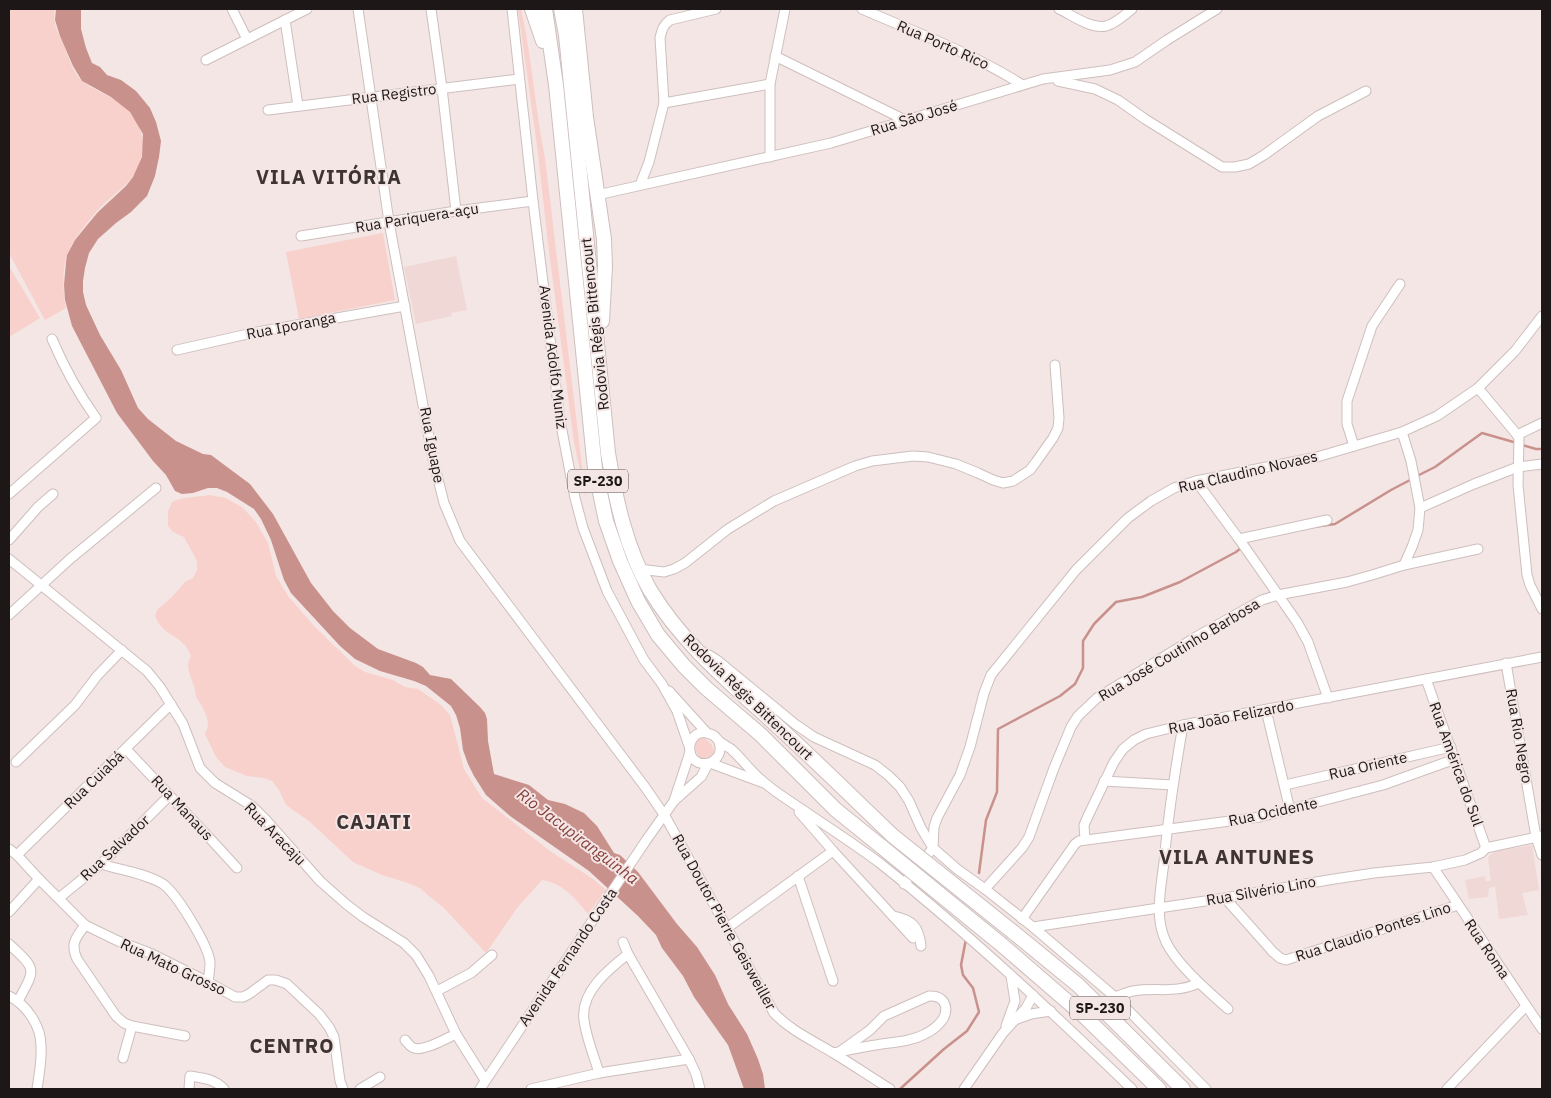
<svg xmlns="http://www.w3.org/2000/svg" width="1551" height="1098" font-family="'IBM Plex Sans',sans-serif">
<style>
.built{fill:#f0d8d6}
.green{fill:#f8d0cc}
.water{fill:#c9918c}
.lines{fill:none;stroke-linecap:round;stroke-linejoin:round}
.stream{stroke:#c9918c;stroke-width:2.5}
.minor-casing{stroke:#cdbfbd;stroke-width:11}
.highway-casing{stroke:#cdbfbd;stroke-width:16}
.minor{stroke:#fff;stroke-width:9}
.highway{stroke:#fff;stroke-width:14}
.highway-bridge-casing{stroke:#cdbfbd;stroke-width:16;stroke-linecap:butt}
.highway-bridge{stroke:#fff;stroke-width:14}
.labels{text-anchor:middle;stroke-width:4;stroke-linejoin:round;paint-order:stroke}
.shield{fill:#f4e6e4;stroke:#5e5654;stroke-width:1}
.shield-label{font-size:14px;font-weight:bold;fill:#1d1817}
.street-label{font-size:15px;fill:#1d1817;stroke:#f4e6e4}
.water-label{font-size:16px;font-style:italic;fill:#843d39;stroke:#f4e6e4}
.district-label{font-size:20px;font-weight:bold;letter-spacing:1px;fill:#3f3433;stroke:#f4e6e4}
</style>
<rect width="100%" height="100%" fill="#f4e6e4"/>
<g class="built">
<polygon points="456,256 467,310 451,313 452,316 416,324 404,267"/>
<polygon points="1532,845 1539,890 1522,893 1528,915 1499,919 1495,886 1489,888 1488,897 1469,899 1465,880 1485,876 1486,881 1491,881 1488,857 1495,851"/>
</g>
<g class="green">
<path d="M9 9H55C52 20 57 31 62 41 68 54 72 73 83 82 91 88 101 92 110 97 127 106 143 124 143 144 142 181 118 188 97 211 86 224 73 239 67 255 62 266 63 296 66 308L45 320 9 253Z"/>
<path d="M518 9H521C532 58 535 109 545 158L586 500 574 442 547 235 538 153Z"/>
<polygon points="383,233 395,300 299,319 286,252"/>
<polygon points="9,266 40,318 9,337"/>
<path d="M209 495 226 498 243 508 256 522 268 543 276 576 288 596 315 627 355 666 365 672 393 680 405 687 418 689 441 705 450 715 464 769 482 798 550 851 593 879 606 890 588 914C576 899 563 883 542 880L517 908 486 953 443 907 430 897 420 888 408 883 382 875 353 862 309 821 286 805 279 790 272 781 264 778 247 776 225 767 216 757 205 734C213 721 203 709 197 698 195 694 196 694 195 690 192 677 184 668 191 656 185 638 171 638 161 626 158 623 156 619 155 615L158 609 172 597 185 582 193 578 197 570V561L184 537 173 532 168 526V512L172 502C183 497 197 497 209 495Z"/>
<path d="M697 737H704L712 745 715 754 710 761 700 760C696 753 694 745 697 737Z"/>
</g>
<polygon class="water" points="56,9 81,9 81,29 86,48 92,63 100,67 107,75 121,80 136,91 150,108 156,122 161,141 159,157 155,176 147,196 131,212 116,223 98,239 89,253 85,268 83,281 83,292 86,305 100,335 121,370 138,408 148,419 176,441 203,454 211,455 250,484 273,514 311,583 333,611 350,628 378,649 416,663 423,667 430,675 451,679 480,707 485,713 487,719 488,741 494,774 529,785 548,800 565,804 584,813 597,826 614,853 620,855 638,872 677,924 697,947 715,975 728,1004 747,1034 758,1059 763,1074 765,1089 744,1089 728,1045 694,997 683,976 662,948 656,935 638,916 589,871 510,816 486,795 474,776 468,764 463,750 460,728 456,715 451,706 426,686 414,681 380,671 355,659 340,646 291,593 284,580 271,540 261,519 254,509 227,492 217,488 208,488 193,493 182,494 175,491 166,475 153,461 117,413 72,326 65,300 64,285 66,262 67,255 75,240 88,224 98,212 126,186 133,177 142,157 143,134 130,112 111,97 82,81 73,66 60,36 55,20"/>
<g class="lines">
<g class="stream">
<polyline points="1522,445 1536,449 1542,449"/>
<polyline points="1417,476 1435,467 1482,433 1517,443"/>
<polyline points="1313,527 1335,524 1391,490 1412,479"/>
<polyline points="979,873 986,820 997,792 998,729 1060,696 1075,684 1083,668 1083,641 1094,624 1116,602 1142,597 1180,582 1236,552 1241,548"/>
<polyline points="900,1089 944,1049 967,1031 979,1012 973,988 963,975 961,965 966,939"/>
</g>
<defs>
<g id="minor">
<polyline points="232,9 247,39"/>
<path d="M358 9 389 222 433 459 444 503 460 541 645 787 665 816 774 1013C791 1031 814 1041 835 1054 853 1065 871 1077 890 1089"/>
<polyline points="431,9 442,88 456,211"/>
<polyline points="512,9 533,201 560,420 575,498 583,528 607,591 644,660 662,684 677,711 689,746"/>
<path d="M862 9C915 32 972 53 1021 84"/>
<path d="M1059 9C1072 15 1090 29 1106 26 1115 24 1125 15 1132 9"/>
<polyline points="285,20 298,106"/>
<polyline points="775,56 907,121"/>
<polyline points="206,60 307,9"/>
<polyline points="1058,81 1095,89 1118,100 1145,119 1222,167 1235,167 1249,164 1264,155 1318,116 1366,91"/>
<polyline points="664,103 770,84"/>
<polyline points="268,110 519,79"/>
<polyline points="770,157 770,84 785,9"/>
<path d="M640 185 649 162 664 103 660 38C662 30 663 25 670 20L716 9"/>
<polyline points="597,195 831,143 1043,79 1110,70 1135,62 1167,40 1217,9"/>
<polyline points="301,236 456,211 533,201"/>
<polyline points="177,350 257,332 405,306"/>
<polyline points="1478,388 1519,437 1518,485 1527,575 1530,585 1542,609"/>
<polyline points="1402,432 1411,461 1420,508 1418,530 1412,547 1404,565"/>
<polyline points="1517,435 1542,423"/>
<polyline points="1354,446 1347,424 1347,401 1372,326 1400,284"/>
<polyline points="1196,481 1239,539 1297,622 1308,642 1328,698"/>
<path d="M9 494 96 418C78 393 64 367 52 339"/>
<polyline points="1420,508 1474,484 1518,467 1542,464"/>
<polyline points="1239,539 1327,520"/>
<polyline points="9,540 38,507 53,494"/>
<polyline points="9,559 147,671 160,687 183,724 200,768 215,783 252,806 266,820 320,881 346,904 363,917 404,943 416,955 429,976 456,1034 485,1080"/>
<polyline points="639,569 664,572 674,569 685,563 728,529 774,501 855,466 872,461 913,456 928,457 956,464 978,473 993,480 1003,483 1013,481 1030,470 1036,462 1053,438 1058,428 1059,418 1055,365"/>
<polyline points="9,615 70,559 156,488"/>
<polyline points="704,652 717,660 795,724 814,737 875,765 889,776 900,787 909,801 921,828 933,848 957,869 985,889 1033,927 1115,997 1206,1089"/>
<polyline points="1506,663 1536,837 1542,855"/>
<polyline points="1426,679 1486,848"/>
<polyline points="669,691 707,733"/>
<polyline points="1266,710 1290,810"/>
<path d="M1183 725C1175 771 1168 816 1164 862 1161 888 1154 917 1166 942 1177 965 1209 992 1228 1009"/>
<polyline points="126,749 205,833 237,868"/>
<polyline points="16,762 75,705 97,676 122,650"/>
<path d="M710 763C719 758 722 752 719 742"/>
<polyline points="1104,781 1173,785"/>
<path d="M764 783 710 763C680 769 686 724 710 734 715 735 716 738 719 741 722 744 727 746 731 749 739 756 745 764 752 771 767 787 785 798 803 810 829 828 856 845 881 864 969 934 1051 1011 1132 1089"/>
<polyline points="1285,785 1451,747"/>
<polyline points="674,801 701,777 708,764"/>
<polyline points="799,812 833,851 913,938"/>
<polyline points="1085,839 1084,825 1088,816 1114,762 1123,749 1134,740 1146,734 1183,725 1542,657"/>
<polyline points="933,848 934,827 937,818 960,775 970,747 984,693 991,675 1076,570 1128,518 1151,501 1174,488 1196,481 1317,457 1402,432 1437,416 1478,388 1515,351 1542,316"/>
<polyline points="9,849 17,855 39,879 85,925 118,941 152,954 208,982 235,997 243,997 249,994 268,980 276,980 287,984 319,1014 329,1027 334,1037 340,1081 343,1089"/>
<polyline points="17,855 171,704"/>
<path d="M101 864C120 870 145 873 163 884 177 894 208 945 210 962 210 969 209 975 208 982"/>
<polyline points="1433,867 1542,1029"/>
<polyline points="798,876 833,981"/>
<polyline points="904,884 933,848"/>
<polyline points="985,889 1022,848 1029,837 1054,768 1071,727 1078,716 1097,698 1196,637 1262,600 1278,595 1347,582 1372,575 1404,565 1478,549"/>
<polyline points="59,898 101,864 169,796"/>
<polyline points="1225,898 1273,952 1280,958 1286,960 1458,905"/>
<polyline points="9,912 39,879"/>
<path d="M893 916C912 920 919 926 921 946"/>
<polyline points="1022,919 1075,844 1079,841 1260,817 1383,785 1455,759"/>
<path d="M85 925C76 938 70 943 77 959L116 1016 124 1023 132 1026 185 1036"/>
<polyline points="1033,927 1225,898 1328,880 1374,873 1433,867 1465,860 1481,853 1486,848 1542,836"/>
<polyline points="727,928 833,851"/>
<polyline points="623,942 628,954 689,1059"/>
<path d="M9 944C37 970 36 968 18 1001"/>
<polyline points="437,991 471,973 492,955"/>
<path d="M9 996C27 1005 41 1026 41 1046 42 1060 39 1075 37 1089"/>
<path d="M1115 997C1121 995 1127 992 1133 991 1158 987 1175 994 1199 983"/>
<polyline points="1017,1019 1031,1014 1051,1011"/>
<polyline points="1006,1026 1015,1001 1011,976"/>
<path d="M405 1040C408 1043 410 1047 414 1048 423 1052 447 1038 456 1034"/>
<path d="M834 1053C848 1050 862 1047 876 1045 893 1042 910 1042 925 1034 931 1031 939 1025 943 1019 950 1006 943 995 929 996L884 1016 870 1030 838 1053"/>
<polyline points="123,1058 132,1026"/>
<path d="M599 1073C594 1056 586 1037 584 1020 580 992 609 969 628 954"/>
<path d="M189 1089 190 1076C203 1078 215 1079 224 1089"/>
<polyline points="360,1089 380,1077"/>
<polyline points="480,1089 647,839 674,801 690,752"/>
<polyline points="531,1089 599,1073 689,1059 696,1074 700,1089"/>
<polyline points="964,1089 1003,1033 1026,1008 1033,995"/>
<polyline points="1447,1089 1526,1006"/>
</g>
<g id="highway">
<polyline points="532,9 543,41"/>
<polyline points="545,9 556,85 595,469 606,521 620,561 638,601 658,635 684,666 706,688 761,735 836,810 882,847"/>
<path d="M561 9 566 35 608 453C616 501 626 548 650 590 682 643 729 682 774 723 815 760 853 798 893 836"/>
<polyline points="575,9 586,117 604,239 605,266 602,321"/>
<polyline points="1013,932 1078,985 1183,1089"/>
<polyline points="1002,945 1083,1015 1159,1089"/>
</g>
</defs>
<use href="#minor" class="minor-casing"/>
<use href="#highway" class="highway-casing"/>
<use href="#minor" class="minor"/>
<use href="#highway" class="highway"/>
<defs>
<g id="highway-bridge">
<polyline points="893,836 1013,932"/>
<polyline points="882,847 1002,945"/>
</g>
</defs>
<use href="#highway-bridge" class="highway-bridge-casing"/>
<use href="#highway-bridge" class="highway-bridge"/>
</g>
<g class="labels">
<g class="shield">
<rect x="568" y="469.5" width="60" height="23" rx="4"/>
<rect x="1070" y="996.5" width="60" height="23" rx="4"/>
</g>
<g class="shield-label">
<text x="598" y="486">SP-230</text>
<text x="1100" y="1013">SP-230</text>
</g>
<g class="street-label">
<text transform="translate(943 45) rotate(24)" y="5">Rua Porto Rico</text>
<text transform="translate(394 94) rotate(-7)" y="5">Rua Registro</text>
<text transform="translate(914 118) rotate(-17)" y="5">Rua São José</text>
<text transform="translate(417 218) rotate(-9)" y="5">Rua Pariquera-açu</text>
<text transform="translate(595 324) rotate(-96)" y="5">Rodovia Régis Bittencourt</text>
<text transform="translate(291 326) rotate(-11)" y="5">Rua Iporanga</text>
<text transform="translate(553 357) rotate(83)" y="5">Avenida Adolfo Muniz</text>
<text transform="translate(432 445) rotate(79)" y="5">Rua Iguape</text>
<text transform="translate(1248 472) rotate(-13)" y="5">Rua Claudino Novaes</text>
<text transform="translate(1179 650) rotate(-31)" y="5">Rua José Coutinho Barbosa</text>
<text transform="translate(748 697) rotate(44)" y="5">Rodovia Régis Bittencourt</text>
<text transform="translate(1231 717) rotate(-11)" y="5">Rua João Felizardo</text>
<text transform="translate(1519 736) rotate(80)" y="5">Rua Rio Negro</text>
<text transform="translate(1456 764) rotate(70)" y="5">Rua América do Sul</text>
<text transform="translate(1368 766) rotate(-13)" y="5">Rua Oriente</text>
<text transform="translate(94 780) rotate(-44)" y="5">Rua Cuiabá</text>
<text transform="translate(182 808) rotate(47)" y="5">Rua Manaus</text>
<text transform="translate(1273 812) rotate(-12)" y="5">Rua Ocidente</text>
<text transform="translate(275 834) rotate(46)" y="5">Rua Aracaju</text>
<text transform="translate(115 848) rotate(-43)" y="5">Rua Salvador</text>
<text transform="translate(1261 891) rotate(-10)" y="5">Rua Silvério Lino</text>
<text transform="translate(724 922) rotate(61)" y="5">Rua Doutor Pierre Geisweiller</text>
<text transform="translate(1373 932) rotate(-18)" y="5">Rua Claudio Pontes Lino</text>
<text transform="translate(1487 949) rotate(56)" y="5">Rua Roma</text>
<text transform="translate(568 957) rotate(-56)" y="5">Avenida Fernando Costa</text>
<text transform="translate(173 967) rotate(25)" y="5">Rua Mato Grosso</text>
</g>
<g class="water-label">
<text transform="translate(578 836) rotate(37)" y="6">Rio Jacupiranguinha</text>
</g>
<g class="district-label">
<text x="329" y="184">VILA VITÓRIA</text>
<text x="374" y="829">CAJATI</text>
<text x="1237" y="864">VILA ANTUNES</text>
<text x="292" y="1053">CENTRO</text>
</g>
</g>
<rect width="1551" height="1098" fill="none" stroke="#1d1817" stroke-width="20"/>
</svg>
